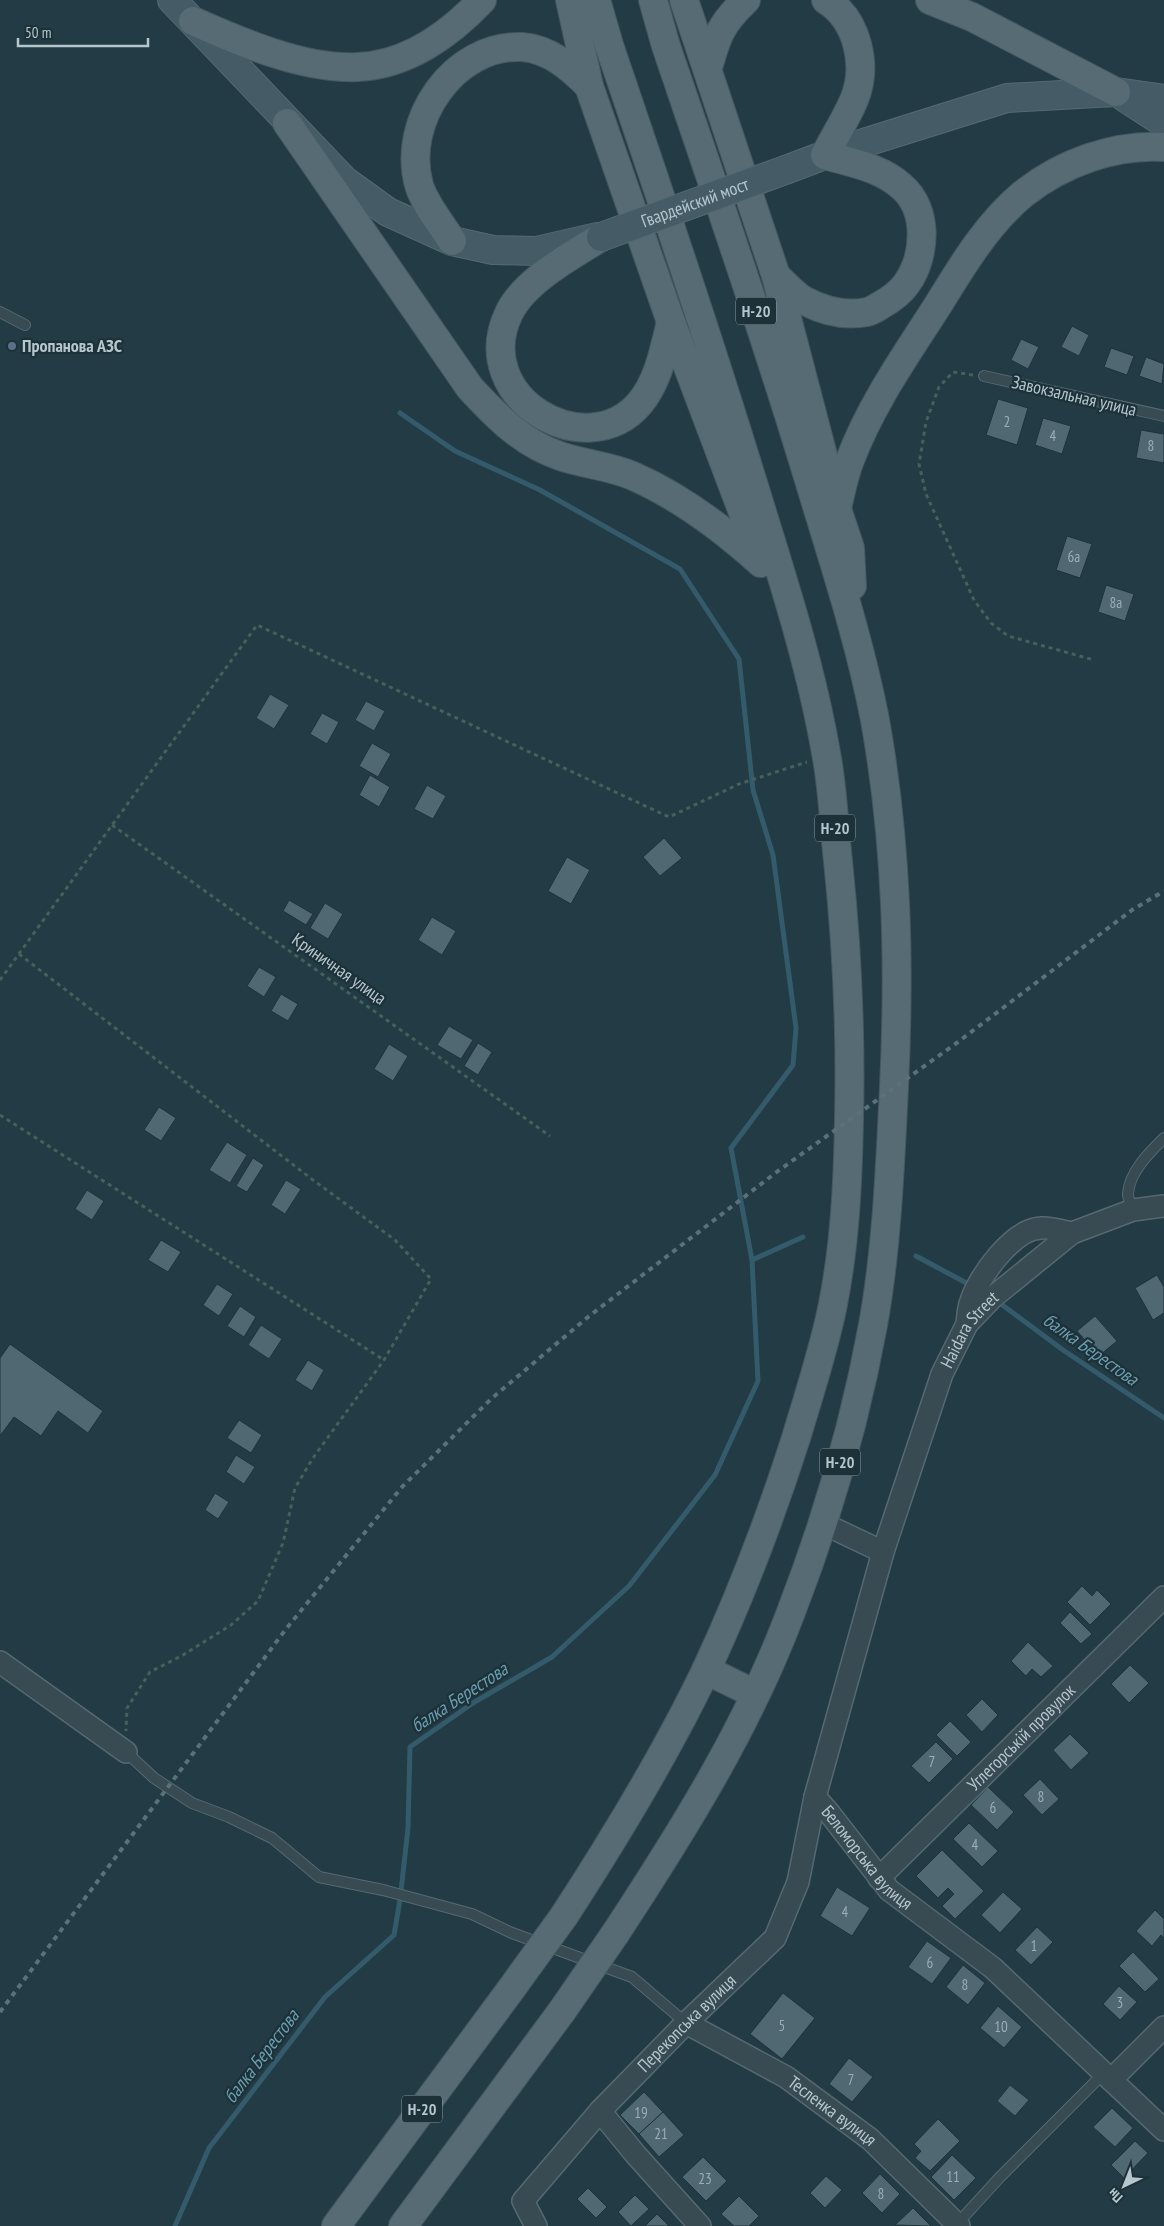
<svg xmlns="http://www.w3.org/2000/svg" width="1164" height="2226" font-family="'PT Sans Narrow',sans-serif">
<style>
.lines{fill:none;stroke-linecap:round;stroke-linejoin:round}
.stream{stroke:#345b6b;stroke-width:5}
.building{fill:#4f6872;stroke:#1f333b}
.lane-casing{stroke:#566971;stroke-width:12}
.street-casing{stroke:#566971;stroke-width:24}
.secondary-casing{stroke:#566971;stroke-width:30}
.primary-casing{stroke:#455760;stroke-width:30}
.path{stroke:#44615b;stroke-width:3;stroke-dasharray:4 4;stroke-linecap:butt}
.lane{stroke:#384b53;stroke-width:10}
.street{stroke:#384b53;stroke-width:21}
.secondary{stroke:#455c67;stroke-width:28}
.primary{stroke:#566b73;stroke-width:28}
.rail{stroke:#5a717b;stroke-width:4;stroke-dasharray:5 5;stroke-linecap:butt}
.secondary-bridge-casing{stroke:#566971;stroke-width:30;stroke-linecap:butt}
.primary-bridge-casing{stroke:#455760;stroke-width:30;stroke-linecap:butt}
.secondary-bridge{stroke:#455c67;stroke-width:28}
.primary-bridge{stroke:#566b73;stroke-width:28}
.service-dot{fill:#5c6f8a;stroke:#1d3139;stroke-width:2}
.labels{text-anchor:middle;stroke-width:4.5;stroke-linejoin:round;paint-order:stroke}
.number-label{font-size:15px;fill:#9caeb6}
.shield{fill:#1d3139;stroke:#8799a1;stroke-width:1}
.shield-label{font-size:16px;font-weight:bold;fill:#b5c6cd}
.street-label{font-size:18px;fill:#b5c6cd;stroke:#1d3139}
.poi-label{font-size:18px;font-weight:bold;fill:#b5c6cd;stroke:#1d3139;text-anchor:start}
.water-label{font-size:19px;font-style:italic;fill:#6b9db0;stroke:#1d3139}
</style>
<rect width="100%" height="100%" fill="#233b44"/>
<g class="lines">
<g class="stream">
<polyline points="916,1256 972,1286"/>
<polyline points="752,1260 803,1237"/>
<polyline points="1001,1304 1063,1350 1164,1418"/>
<polyline points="175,2226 209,2148 325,1997 394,1935 400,1900 408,1828 410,1747 473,1703 552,1657 629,1586 715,1475 758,1381 752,1260 731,1148 793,1065 796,1028 773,855 753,790 739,659 680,569 540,490 455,451 400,413"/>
</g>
</g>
<g class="building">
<polygon points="1072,326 1089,335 1079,356 1061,347"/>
<polygon points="1021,339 1039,347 1028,369 1011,360"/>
<polygon points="1111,348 1134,356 1127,375 1104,367"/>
<polygon points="1146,357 1164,364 1162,384 1139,376"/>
<polygon points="998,399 1028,408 1017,445 986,435"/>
<polygon points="1043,418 1071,426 1062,454 1035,445"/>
<polygon points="1141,430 1164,434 1164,463 1136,458"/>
<polygon points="1067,536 1092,544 1080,578 1056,570"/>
<polygon points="1106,585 1134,594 1125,621 1098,612"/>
<polygon points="270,694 289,705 274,729 256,718"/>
<polygon points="366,701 385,711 374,731 355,720"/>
<polygon points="322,713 339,722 327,744 310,734"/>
<polygon points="372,743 391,754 378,777 359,766"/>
<polygon points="370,775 390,787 379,807 359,795"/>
<polygon points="427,785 446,796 433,819 414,809"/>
<polygon points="664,838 682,858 660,876 643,857"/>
<polygon points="567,857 590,870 571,904 548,891"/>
<polygon points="289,900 313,914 306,925 283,911"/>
<polygon points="325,903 343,914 328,939 310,928"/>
<polygon points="432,917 456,931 442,955 418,940"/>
<polygon points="259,967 276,977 264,997 247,986"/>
<polygon points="281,994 298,1004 288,1021 271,1011"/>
<polygon points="449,1026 473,1040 461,1059 437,1045"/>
<polygon points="478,1043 492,1052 478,1075 464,1066"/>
<polygon points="389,1044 408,1056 393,1081 374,1069"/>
<polygon points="159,1107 176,1118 161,1141 144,1130"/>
<polygon points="227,1142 247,1155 230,1183 209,1170"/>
<polygon points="253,1158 264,1165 247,1192 236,1186"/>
<polygon points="286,1180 301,1189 285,1214 271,1205"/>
<polygon points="87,1190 104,1201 92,1220 75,1209"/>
<polygon points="161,1240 181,1252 168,1272 148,1260"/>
<polygon points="1157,1275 1164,1287 1164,1313 1153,1320 1135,1288"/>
<polygon points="217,1284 233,1294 219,1316 203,1305"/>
<polygon points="240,1306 256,1317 244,1337 227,1326"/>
<polygon points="1095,1316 1117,1341 1099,1356 1077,1331"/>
<polygon points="261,1325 282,1339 269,1359 248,1345"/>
<polygon points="10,1344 103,1411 88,1433 58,1411 41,1436 14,1417 0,1436 0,1358"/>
<polygon points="308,1360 324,1370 312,1391 295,1380"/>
<polygon points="239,1420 262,1435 251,1453 227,1438"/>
<polygon points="236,1455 255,1467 244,1484 226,1472"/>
<polygon points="215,1493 229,1502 218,1519 205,1510"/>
<polygon points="1082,1586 1092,1596 1097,1590 1111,1604 1090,1625 1067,1602"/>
<polygon points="1070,1612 1092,1634 1081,1644 1060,1623"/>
<polygon points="1028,1642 1053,1666 1041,1677 1032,1669 1026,1676 1011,1661"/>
<polygon points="1130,1665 1149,1683 1129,1703 1111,1684"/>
<polygon points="982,1699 998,1715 982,1732 966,1715"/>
<polygon points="950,1721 971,1742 957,1756 936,1735"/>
<polygon points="1070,1734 1089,1753 1071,1770 1053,1750"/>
<polygon points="936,1742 953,1759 929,1783 911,1766"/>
<polygon points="1040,1779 1059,1799 1042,1815 1023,1795"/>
<polygon points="988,1787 1014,1812 997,1830 971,1805"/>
<polygon points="969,1823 998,1851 982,1867 953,1839"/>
<polygon points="942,1850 984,1891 955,1919 942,1906 954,1894 948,1888 938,1898 916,1876"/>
<polygon points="837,1887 870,1908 852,1936 820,1916"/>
<polygon points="1003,1892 1022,1909 1000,1933 981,1915"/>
<polygon points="1155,1910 1164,1919 1164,1938 1161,1935 1152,1946 1136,1931"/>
<polygon points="1037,1927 1053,1942 1031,1965 1015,1950"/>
<polygon points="927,1941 951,1958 932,1984 908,1967"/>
<polygon points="1133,1952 1159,1979 1145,1992 1119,1966"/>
<polygon points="963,1965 985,1983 968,2005 946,1987"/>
<polygon points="1119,1986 1137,2002 1120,2020 1103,2004"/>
<polygon points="783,1993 815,2018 782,2059 750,2034"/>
<polygon points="998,2006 1022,2027 1004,2048 980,2028"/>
<polygon points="849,2058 873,2077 852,2102 829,2084"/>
<polygon points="1010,2085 1029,2100 1015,2116 997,2101"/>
<polygon points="644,2092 663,2112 639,2134 620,2115"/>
<polygon points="1112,2108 1133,2128 1115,2147 1093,2127"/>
<polygon points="663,2112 684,2135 659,2157 639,2134"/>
<polygon points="938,2119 960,2141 930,2171 915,2158 921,2151 914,2144"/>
<polygon points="1135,2141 1148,2153 1124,2178 1111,2165"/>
<polygon points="952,2155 976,2178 954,2200 931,2177"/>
<polygon points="703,2157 727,2181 706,2201 682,2177"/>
<polygon points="880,2174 900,2194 882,2213 862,2193"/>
<polygon points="826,2176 842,2190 825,2208 810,2193"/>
<polygon points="588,2188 607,2207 596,2218 577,2199"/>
<polygon points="635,2195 649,2209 631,2226 618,2212"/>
<polygon points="739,2196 759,2216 749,2226 734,2226 721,2214"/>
<polygon points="913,2208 931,2226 895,2225"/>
<polygon points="657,2214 669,2226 645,2226"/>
</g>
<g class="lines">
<defs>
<g id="lane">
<polyline points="0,312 25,325"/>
<polyline points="984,376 1164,416"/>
<path d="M1133 1210C1131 1205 1128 1199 1128 1194 1129 1172 1150 1152 1164 1138"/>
<polyline points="126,1752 154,1778 192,1803 229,1817 272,1838 319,1877 383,1890 472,1914 512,1933 632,1977 686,2023"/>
<polyline points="957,2224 1000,2177 1104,2073"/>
</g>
<g id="street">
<path d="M967 1324C968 1316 968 1307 971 1301 979 1276 1013 1229 1041 1228 1051 1227 1062 1231 1072 1233"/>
<path id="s1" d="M822 1523 883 1552 815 1797 830 1814 889 1890 993 1968 1164 2130"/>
<path id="s2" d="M883 1552 942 1374 967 1324 992 1298 1072 1233 1133 1210 1164 1206"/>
<polyline points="0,1662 126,1752"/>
<path id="s3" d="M879 1878 1164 1597"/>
<path id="s4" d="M686 2023 786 2077 870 2139 959 2226"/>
<polyline points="1111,2080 1164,2027"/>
<polyline points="600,2111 636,2155 700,2226"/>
<path id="s5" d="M536 2226 523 2201 600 2111 686 2023 775 1938 798 1882 815 1797"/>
</g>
<g id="secondary">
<polyline points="172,0 345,181 388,212 452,241 493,250 536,251 597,237"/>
<polyline points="1124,97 1164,123"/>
<polyline points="788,169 825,155 1007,98 1116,92 1164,99"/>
</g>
<g id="primary">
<polyline points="570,0 589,86 671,322 756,547"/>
<polyline points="684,0 776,276 837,509 850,548 852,586"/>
<polyline points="930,0 972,17 1116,92"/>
<path d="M193 21C240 42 305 70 358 67 407 65 450 34 482 0"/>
<path d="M708 68C717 35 721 24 746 0"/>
<path d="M287 123 470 388C497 417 522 443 560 456 583 464 610 466 633 476 681 497 722 528 761 563"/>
<path d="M601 237C571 256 524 281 509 313 468 398 587 466 640 403 659 380 664 349 671 322"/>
<path d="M452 241C442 225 424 203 419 185 401 121 454 44 522 47 550 49 571 68 589 86"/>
<path d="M776 276C785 284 795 296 805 301 824 311 846 316 867 312 872 311 876 308 881 305 890 300 901 292 907 283 926 256 929 209 901 186 880 167 851 163 825 155 834 137 846 119 854 100 868 66 858 20 826 0"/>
<path d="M837 508C841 492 844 475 850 460 871 404 906 355 938 305 962 266 987 224 1023 194 1062 163 1114 144 1164 147"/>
<polyline points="706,1670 755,1694"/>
<path d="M564 1916C616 1836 666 1754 707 1668 742 1593 771 1516 796 1438 809 1394 824 1350 833 1304 845 1243 848 1181 849 1118 851 1032 847 947 838 861 834 826 833 789 826 753 811 666 783 580 757 496 711 345 660 195 609 45L596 0"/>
<path d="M615 1934C682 1832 748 1727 791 1612 827 1519 855 1423 873 1325 887 1247 890 1167 894 1087 900 963 897 843 875 720 860 642 835 566 812 490 767 341 716 193 666 46L653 0"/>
<polyline points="336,2226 509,1992"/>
<polyline points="403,2226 562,2011"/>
</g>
</defs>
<use href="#lane" class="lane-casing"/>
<use href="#street" class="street-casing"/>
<use href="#secondary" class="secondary-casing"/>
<use href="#primary" class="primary-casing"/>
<g class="path">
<polyline points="973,375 953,372 939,387 926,422 919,464 926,494 974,600 991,623 1008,636 1094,660"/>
<polyline points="112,825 550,1136"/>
<polyline points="19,954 313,1180 395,1240 431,1279 384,1360 313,1458 295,1488 283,1543 258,1601 231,1625 183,1655 150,1672 127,1708 126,1731"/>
<polyline points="0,980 257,625 669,817 739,784 807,762"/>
<polyline points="0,1115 384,1360"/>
</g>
<use href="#lane" class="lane"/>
<use href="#street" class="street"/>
<use href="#secondary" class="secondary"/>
<use href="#primary" class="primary"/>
<polyline class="rail" points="0,2012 286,1629 402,1487 491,1399 588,1317 778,1171 958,1042 1132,910 1164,891"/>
<defs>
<g id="secondary-bridge">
<path id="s6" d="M601 237 788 169"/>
</g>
<g id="primary-bridge">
<polyline points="509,1992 564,1916"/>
<polyline points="562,2011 615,1934"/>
</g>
</defs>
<use href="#secondary-bridge" class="secondary-bridge-casing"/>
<use href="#primary-bridge" class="primary-bridge-casing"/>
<use href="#secondary-bridge" class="secondary-bridge"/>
<use href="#primary-bridge" class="primary-bridge"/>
</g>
<circle class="service-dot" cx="12" cy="346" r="5"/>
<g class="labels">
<g class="number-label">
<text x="1007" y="427">2</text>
<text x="1053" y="441">4</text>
<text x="1151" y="451">8</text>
<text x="1074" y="562">6а</text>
<text x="1116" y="608">8а</text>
<text x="932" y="1767">7</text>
<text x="1041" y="1802">8</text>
<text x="993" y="1813">6</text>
<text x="975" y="1850">4</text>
<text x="845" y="1917">4</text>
<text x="1034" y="1951">1</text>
<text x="930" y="1968">6</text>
<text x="965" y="1990">8</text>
<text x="1120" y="2008">3</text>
<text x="782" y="2031">5</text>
<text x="1001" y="2032">10</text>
<text x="851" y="2085">7</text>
<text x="641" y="2118">19</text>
<text x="661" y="2139">21</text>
<text x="953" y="2182">11</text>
<text x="705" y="2184">23</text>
<text x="881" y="2199">8</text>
</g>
<g class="shield">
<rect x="736" y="297.5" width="40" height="27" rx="4"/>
<rect x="815" y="814.5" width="40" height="27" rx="4"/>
<rect x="820" y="1448.5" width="40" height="27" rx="4"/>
<rect x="402" y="2095.5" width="40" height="27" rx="4"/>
</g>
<g class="shield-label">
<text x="756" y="317">Н-20</text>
<text x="835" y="834">Н-20</text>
<text x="840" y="1468">Н-20</text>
<text x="422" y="2115">Н-20</text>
</g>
<g class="street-label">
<text dy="6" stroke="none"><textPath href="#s6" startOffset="100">Гвардейский мост</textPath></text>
<text transform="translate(1074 396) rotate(13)" y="6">Завокзальная улица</text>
<text transform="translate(339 969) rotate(35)" y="6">Криничная улица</text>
<text dy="6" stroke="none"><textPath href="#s2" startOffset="240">Haidara Street</textPath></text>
<text dy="6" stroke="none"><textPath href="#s3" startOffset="200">Углегорськiй провулок</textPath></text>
<text dy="6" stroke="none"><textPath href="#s1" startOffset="402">Беломорська вулиця</textPath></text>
<text dy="6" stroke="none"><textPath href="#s5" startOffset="270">Перекопська вулиця</textPath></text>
<text dy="6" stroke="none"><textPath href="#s4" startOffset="171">Тесленка вулиця</textPath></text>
</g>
<g class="poi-label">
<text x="22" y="352">Пропанова АЗС</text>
</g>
<g class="water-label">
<text transform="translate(1091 1349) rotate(35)" y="7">балка Берестова</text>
<text transform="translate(459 1697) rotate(-33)" y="7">балка Берестова</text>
<text transform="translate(261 2056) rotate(-53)" y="7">балка Берестова</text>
</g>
</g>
<g transform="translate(1124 2186) rotate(223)" stroke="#1d3139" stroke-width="4" paint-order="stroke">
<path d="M0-4L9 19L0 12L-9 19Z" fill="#b5c6cd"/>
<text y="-8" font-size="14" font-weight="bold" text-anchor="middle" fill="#b5c6cd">Пн</text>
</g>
<path d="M18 38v8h130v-8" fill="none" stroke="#b5c6cd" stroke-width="2.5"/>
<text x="25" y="38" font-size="15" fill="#b5c6cd" stroke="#1d3139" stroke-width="4" paint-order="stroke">50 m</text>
</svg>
